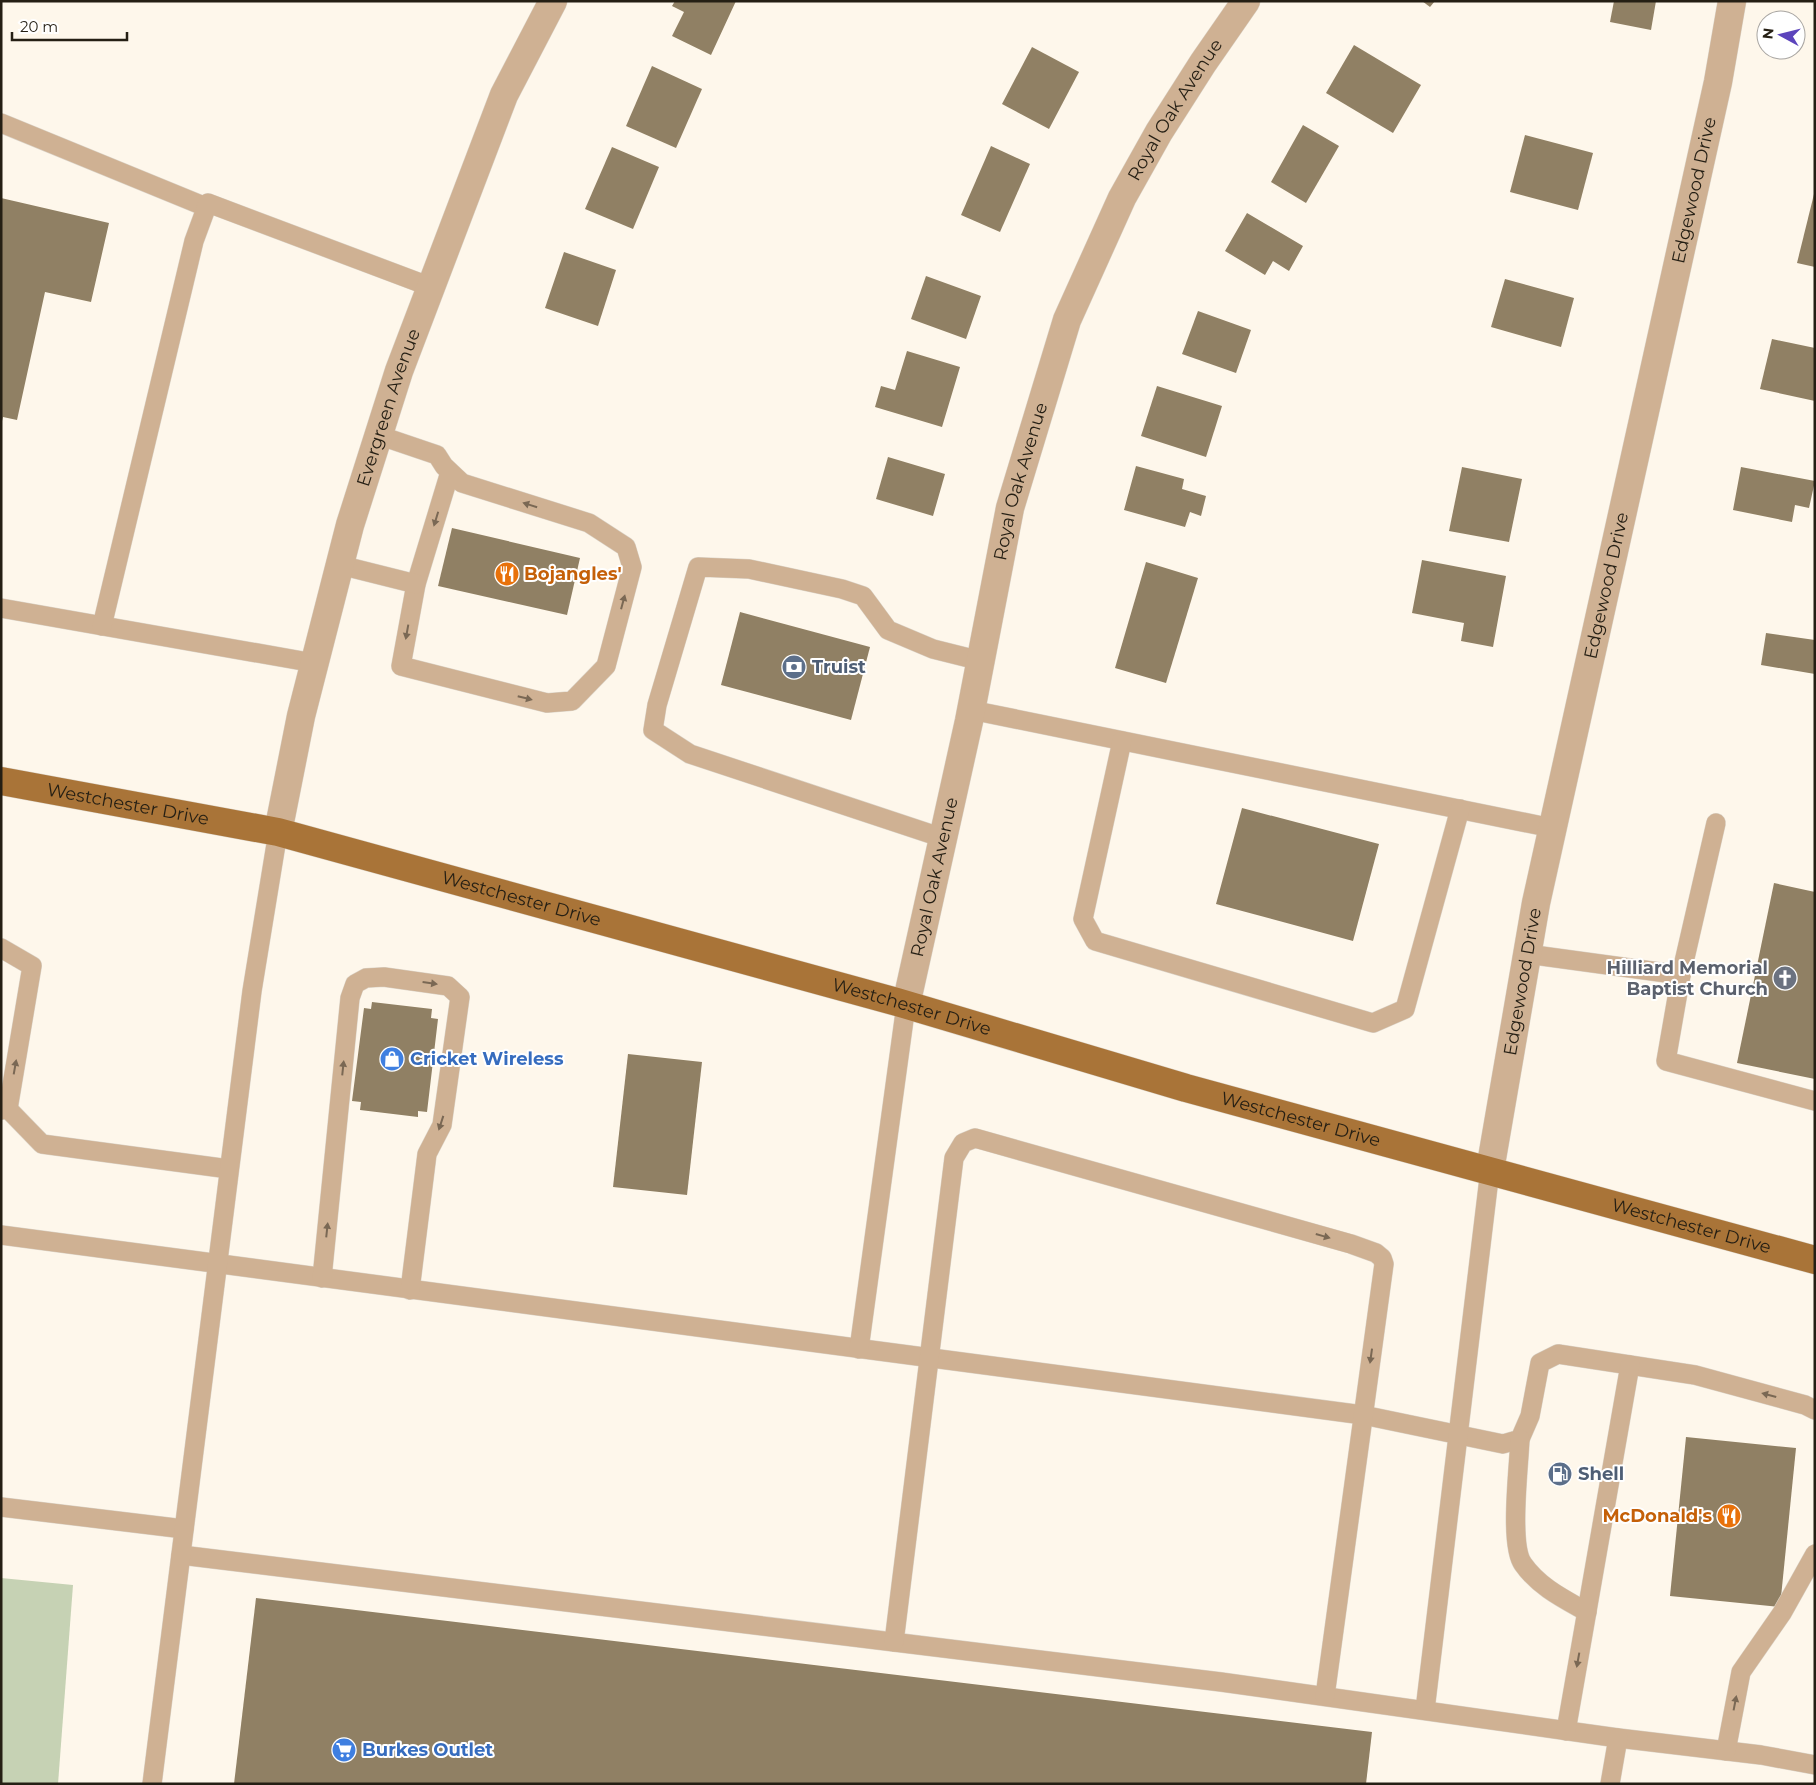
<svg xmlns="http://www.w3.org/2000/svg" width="1816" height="1785" font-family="Montserrat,sans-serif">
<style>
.green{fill:#c6d2b4}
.building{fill:#908064}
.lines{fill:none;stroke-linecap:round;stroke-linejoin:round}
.lane-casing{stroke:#dbd4c9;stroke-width:20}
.street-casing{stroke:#dbd4c9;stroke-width:29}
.primary-casing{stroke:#dbd4c9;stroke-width:29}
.lane{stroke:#cfb193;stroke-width:19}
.street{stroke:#cfb193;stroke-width:28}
.primary{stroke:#a97438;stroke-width:28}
.oneway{fill:#7a6854}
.labels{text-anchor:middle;stroke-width:4;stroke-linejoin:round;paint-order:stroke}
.street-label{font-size:18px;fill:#251f14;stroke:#fff}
.food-label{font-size:18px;font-weight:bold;fill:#c56008;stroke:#fff;text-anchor:start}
.service-label{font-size:18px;font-weight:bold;fill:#4e5e75;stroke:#fff;text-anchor:start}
.worship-label{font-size:18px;font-weight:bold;fill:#5b616d;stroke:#fff;text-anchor:end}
.shop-label{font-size:18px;font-weight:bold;fill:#366cbe;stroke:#fff;text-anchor:start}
</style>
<rect width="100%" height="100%" fill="#fef7eb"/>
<polygon class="green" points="1,1578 73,1585 58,1784 1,1784"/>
<g class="building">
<polygon points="675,1 736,1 711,55 672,36 684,12 672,6"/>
<polygon points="1422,1 1435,1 1430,7"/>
<polygon points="1614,1 1656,1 1651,30 1610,22"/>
<polygon points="1354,45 1421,85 1393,133 1326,93"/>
<polygon points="1032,47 1079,72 1049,129 1002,104"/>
<polygon points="652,66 702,89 676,148 626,126"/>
<polygon points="1303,125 1339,146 1306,203 1271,182"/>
<polygon points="1525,135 1593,153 1578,210 1510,192"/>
<polygon points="991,146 1030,164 1000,232 961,215"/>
<polygon points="612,147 659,167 633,229 585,209"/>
<polygon points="1815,190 1815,267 1797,263"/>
<polygon points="1,198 109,223 91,302 45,292 17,420 3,417 2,421"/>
<polygon points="1247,213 1303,246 1289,271 1273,261 1265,275 1225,251"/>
<polygon points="564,252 616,270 598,326 545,308"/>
<polygon points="926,276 981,296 966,339 911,319"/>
<polygon points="1505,279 1574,298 1561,347 1491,327"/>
<polygon points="1198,311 1251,330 1236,373 1182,354"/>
<polygon points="1772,339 1815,348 1815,401 1760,389"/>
<polygon points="907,351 960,367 942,427 875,407 881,386 895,390"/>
<polygon points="1157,386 1222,406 1206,457 1141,436"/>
<polygon points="888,457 945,474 933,516 876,499"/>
<polygon points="1136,466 1184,479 1182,489 1206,496 1201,516 1190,512 1185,527 1124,510"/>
<polygon points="1462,467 1522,479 1509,542 1449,531"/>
<polygon points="1741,467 1815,481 1809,508 1795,505 1792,522 1733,510"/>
<polygon points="452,528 580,558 567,615 438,586"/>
<polygon points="1422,560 1506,576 1493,647 1461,641 1464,623 1412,613"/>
<polygon points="1146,562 1198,578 1166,683 1115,668"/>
<polygon points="740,612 870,647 851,720 721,685"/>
<polygon points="1766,633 1815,640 1815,674 1761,665"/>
<polygon points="1242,808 1379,844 1353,941 1216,904"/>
<polygon points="1774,883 1815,892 1815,1079 1737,1063"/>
<polygon points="372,1002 432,1009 431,1018 438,1019 427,1112 418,1111 418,1117 360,1110 361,1102 352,1101 364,1008 371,1009"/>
<polygon points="628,1054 702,1062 687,1195 613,1187"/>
<polygon points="1686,1437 1796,1448 1780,1607 1670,1596"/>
<polygon points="256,1598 1372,1732 1366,1784 234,1784"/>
</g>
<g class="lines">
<defs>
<g id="lane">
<polyline points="1,123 206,207"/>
<polyline points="378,435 437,455 444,466 462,483 589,523 626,547 632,567 606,666 572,701 547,703 401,666 416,584 450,472"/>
<polyline points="340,565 416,584"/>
<polyline points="1,608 314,663"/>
<polyline points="102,626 194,241 208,203 431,287"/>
<polyline points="971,710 1552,828"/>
<polyline points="1122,741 1083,919 1095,941 1373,1023 1405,1009 1460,809"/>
<polyline points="943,838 690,754 653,730 657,705 698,567 749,569 842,589 863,596 888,630 933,649 981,661"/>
<polyline points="1,948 32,966 8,1109 1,1110"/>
<polyline points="1527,954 1681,975 1666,1061 1815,1101"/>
<polyline points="1681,975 1716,823"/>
<polyline points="8,1109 42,1144 229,1169"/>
<polyline points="1,1235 1363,1415 1503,1444 1520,1439 1530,1416 1540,1363 1558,1354 1695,1375 1805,1405 1815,1410"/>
<polyline points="322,1278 350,998 355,984 366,978 384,977 448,986 460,997 442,1125 427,1154 410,1290"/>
<polyline points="859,1349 906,1005"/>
<path d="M1520 1439C1519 1466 1509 1545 1523 1564 1539 1587 1564 1599 1587 1612"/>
<polyline points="1,1507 184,1529"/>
<polyline points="181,1555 1221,1682 1618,1738 1761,1755 1815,1765"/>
<polyline points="894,1642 954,1158 963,1143 975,1138 1351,1244 1376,1253 1382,1258 1384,1264 1325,1696"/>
<polyline points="1425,1710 1490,1170"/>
<polyline points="1566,1731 1630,1365"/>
<polyline points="1726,1751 1741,1672 1782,1613 1815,1554"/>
<polyline points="152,1784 252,991 278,832"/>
<polyline points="1610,1784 1618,1738"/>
</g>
<g id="street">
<path id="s1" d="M278 832 301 716 350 525 399 371 504 95 553 1"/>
<path id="s2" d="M906 1005 969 721 1010 508 1067 320 1122 198 1159 132 1203 63 1246 1"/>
<path id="s3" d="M1490 1170 1536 903 1718 82 1732 1"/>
</g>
<g id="primary">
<path id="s4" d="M1 781 278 832 897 1002 1186 1088 1815 1260"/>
</g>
</defs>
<use href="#lane" class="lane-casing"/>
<use href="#street" class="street-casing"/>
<use href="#primary" class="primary-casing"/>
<use href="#lane" class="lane"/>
<use href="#street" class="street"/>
<use href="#primary" class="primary"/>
</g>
<defs><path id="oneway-solid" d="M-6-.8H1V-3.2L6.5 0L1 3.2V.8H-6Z" transform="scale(1.25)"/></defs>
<g class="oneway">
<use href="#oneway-solid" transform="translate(530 505) rotate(-162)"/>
<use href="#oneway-solid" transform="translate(436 519) rotate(107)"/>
<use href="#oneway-solid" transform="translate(623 602) rotate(-75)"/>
<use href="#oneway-solid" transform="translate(407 632) rotate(100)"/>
<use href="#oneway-solid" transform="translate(525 698) rotate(14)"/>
<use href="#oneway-solid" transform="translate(430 983) rotate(8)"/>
<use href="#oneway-solid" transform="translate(15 1067) rotate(-80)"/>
<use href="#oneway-solid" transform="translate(343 1068) rotate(-84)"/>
<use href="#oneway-solid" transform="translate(441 1123) rotate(108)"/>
<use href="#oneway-solid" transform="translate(327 1230) rotate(-84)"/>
<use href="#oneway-solid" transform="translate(1323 1236) rotate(16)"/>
<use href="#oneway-solid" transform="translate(1371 1356) rotate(98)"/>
<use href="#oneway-solid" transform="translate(1769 1395) rotate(-165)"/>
<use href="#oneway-solid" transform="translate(1578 1660) rotate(100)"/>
<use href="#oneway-solid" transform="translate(1735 1703) rotate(-79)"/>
</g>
<defs>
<symbol id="restaurant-disc" viewBox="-11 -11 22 22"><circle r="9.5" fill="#e8710a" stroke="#fff"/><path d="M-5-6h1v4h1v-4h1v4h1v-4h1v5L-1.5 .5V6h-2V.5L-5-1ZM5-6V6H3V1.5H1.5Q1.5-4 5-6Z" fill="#fff"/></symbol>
<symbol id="bank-disc" viewBox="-11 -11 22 22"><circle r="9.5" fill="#5c6f8a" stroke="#fff"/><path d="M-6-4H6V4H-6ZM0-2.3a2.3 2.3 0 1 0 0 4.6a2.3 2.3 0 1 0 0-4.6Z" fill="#fff"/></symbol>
<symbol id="church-disc" viewBox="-11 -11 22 22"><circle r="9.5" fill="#6b7280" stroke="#fff"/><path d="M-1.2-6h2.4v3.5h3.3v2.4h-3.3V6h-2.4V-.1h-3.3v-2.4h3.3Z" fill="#fff"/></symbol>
<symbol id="shop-disc" viewBox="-11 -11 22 22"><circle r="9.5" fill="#3f7fe0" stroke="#fff"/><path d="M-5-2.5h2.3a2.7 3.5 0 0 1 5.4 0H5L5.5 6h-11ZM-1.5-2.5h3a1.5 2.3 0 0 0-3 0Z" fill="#fff"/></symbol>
<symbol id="fuel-disc" viewBox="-11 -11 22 22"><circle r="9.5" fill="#5c6f8a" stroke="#fff"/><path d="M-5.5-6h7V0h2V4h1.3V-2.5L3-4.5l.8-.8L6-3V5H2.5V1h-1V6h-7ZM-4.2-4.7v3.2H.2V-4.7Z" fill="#fff"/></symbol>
<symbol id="supermarket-disc" viewBox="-11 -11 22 22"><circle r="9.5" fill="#3f7fe0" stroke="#fff"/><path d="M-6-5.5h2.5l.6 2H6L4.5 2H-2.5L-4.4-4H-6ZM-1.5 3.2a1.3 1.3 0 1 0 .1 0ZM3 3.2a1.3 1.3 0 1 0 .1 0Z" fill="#fff"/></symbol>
</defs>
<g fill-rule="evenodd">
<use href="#restaurant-disc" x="493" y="560" width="28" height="28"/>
<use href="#bank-disc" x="780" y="653" width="28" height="28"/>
<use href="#church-disc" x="1771" y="964" width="28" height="28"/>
<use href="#shop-disc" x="378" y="1045" width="28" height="28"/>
<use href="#fuel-disc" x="1546" y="1460" width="28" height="28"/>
<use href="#restaurant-disc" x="1715" y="1502" width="28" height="28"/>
<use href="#supermarket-disc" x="330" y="1736" width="28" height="28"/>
</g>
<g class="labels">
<g class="street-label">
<text dy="6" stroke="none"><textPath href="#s2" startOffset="941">Royal Oak Avenue</textPath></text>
<text dy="6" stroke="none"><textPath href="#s3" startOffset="1001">Edgewood Drive</textPath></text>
<text dy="6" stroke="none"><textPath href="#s1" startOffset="439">Evergreen Avenue</textPath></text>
<text dy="6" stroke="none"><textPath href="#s2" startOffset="536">Royal Oak Avenue</textPath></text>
<text dy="6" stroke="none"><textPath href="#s3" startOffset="596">Edgewood Drive</textPath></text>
<text dy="6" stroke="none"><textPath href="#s4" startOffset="129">Westchester Drive</textPath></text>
<text dy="6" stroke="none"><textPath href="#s2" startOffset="131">Royal Oak Avenue</textPath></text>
<text dy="6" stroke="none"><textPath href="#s4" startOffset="534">Westchester Drive</textPath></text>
<text dy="6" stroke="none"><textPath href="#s3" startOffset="191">Edgewood Drive</textPath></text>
<text dy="6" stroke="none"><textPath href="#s4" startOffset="939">Westchester Drive</textPath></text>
<text dy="6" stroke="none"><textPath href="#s4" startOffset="1344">Westchester Drive</textPath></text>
<text dy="6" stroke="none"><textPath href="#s4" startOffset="1749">Westchester Drive</textPath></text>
</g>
<g class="food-label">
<text x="524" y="580">Bojangles'</text>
<text x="1712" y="1522" text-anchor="end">McDonald's</text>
</g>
<g class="service-label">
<text x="812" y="673">Truist</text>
<text x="1578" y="1480">Shell</text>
</g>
<g class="worship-label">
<text x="1768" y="974">Hilliard Memorial<tspan x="1768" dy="21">Baptist Church</tspan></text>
</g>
<g class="shop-label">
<text x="410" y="1065">Cricket Wireless</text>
<text x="362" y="1756">Burkes Outlet</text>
</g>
</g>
<rect width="1816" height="1785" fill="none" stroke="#251f14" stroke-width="5"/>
<g transform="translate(1781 35) rotate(277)"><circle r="24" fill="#ffffff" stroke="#a8a5a1"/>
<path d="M0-4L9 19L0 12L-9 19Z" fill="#5c44bc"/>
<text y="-8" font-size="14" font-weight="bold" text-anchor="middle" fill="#251f14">N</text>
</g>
<path d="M12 32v8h115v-8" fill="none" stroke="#251f14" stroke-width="2.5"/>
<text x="20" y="32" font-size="15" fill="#251f14" stroke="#ffffff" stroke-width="4" paint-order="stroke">20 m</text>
</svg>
